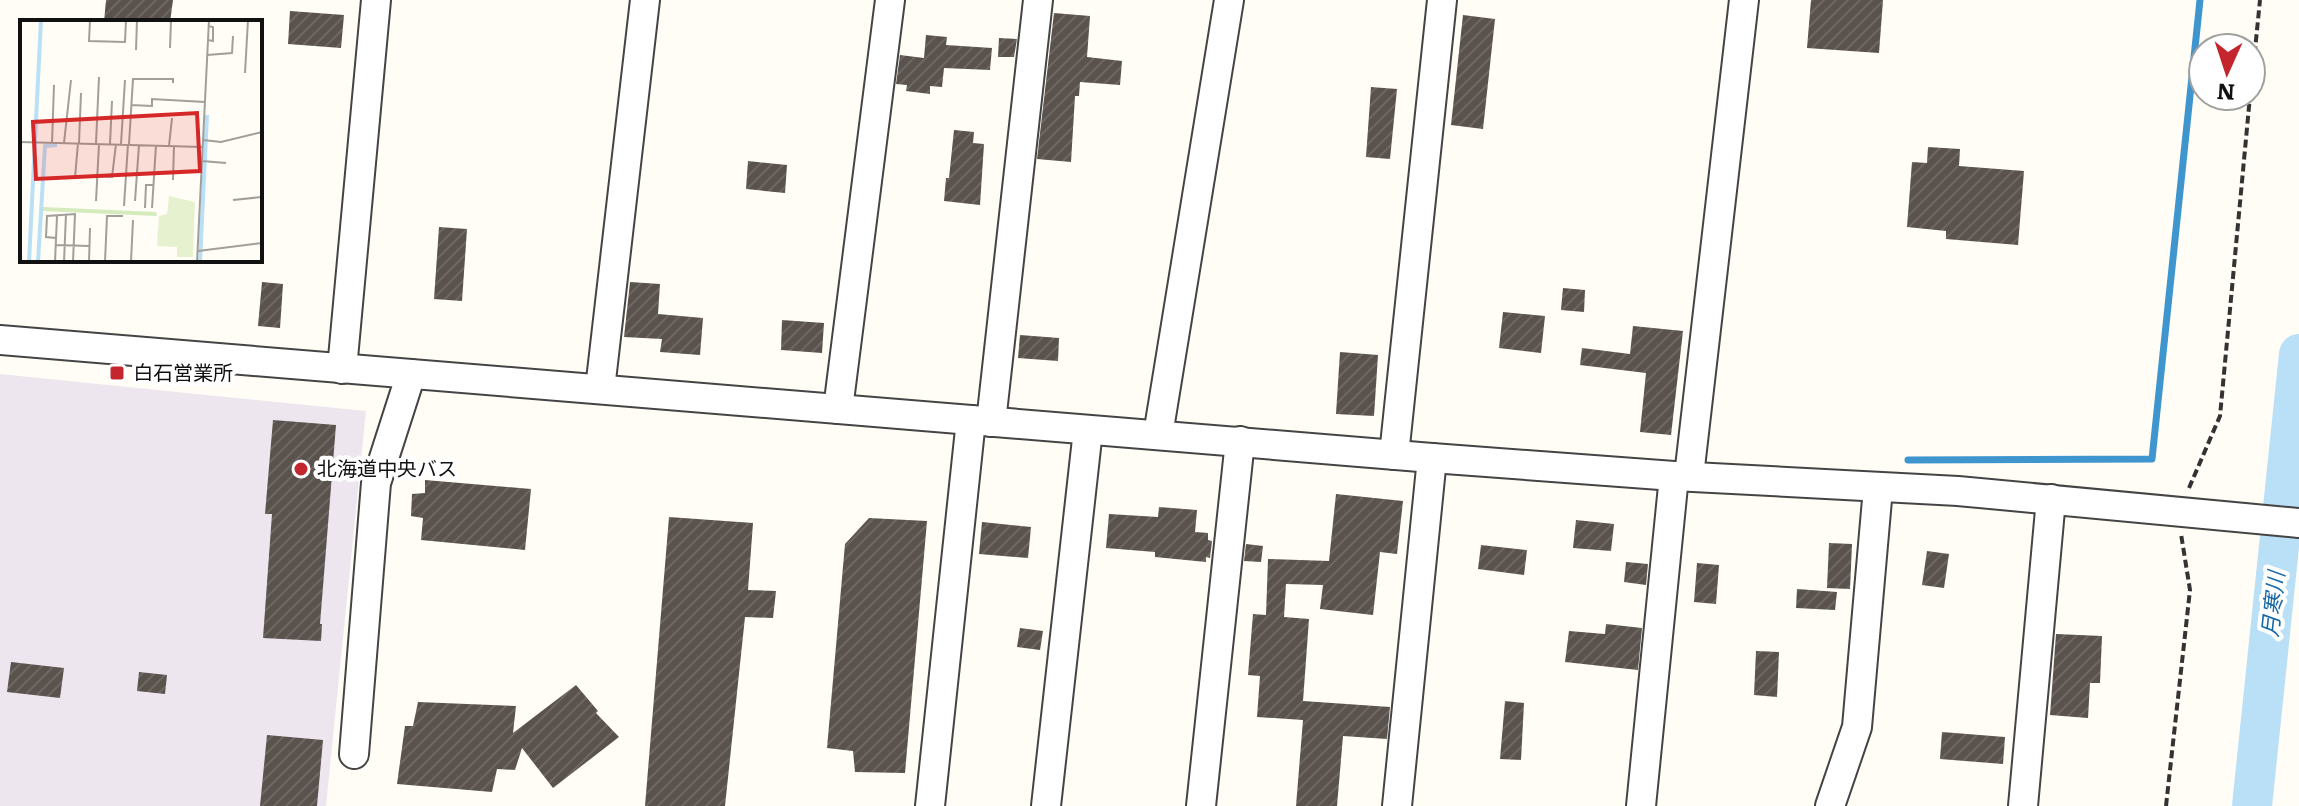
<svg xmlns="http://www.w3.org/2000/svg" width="2299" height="806" font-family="Literata,'Noto Sans JP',serif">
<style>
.industrial{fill:#eee6ef}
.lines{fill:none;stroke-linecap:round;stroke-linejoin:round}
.stream{stroke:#3f96cf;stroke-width:7}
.river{stroke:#b9e0f7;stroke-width:40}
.building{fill:url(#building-hatch)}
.minor-casing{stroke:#444;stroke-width:32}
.path{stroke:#333;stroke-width:4;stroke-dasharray:8 4;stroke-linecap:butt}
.minor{stroke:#fff;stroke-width:28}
.poi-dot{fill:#c4262e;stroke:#fff;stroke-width:3}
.labels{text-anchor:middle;stroke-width:8;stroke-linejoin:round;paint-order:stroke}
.poi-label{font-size:20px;fill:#111;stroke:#fff;text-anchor:start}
.water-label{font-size:22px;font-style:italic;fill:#1768a6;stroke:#fff}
.inset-river{fill:none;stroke:#b9e0f7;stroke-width:4}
.inset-road{fill:none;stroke:#a09f9a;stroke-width:2}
.view{fill:#d62828;fill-opacity:0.15;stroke:#d62828;stroke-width:4}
.inset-edge{fill:none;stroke:#111;stroke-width:4}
</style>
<defs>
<pattern id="building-hatch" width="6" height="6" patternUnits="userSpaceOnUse" patternTransform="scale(2)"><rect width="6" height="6" fill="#5a524d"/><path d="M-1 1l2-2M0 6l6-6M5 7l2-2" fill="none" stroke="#6d6662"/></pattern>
</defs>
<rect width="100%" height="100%" fill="#fffdf5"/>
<polygon class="industrial" points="0,374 366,411 326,806 0,806"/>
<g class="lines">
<polyline class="stream" points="1908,460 2152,459 2200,0"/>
<polyline class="river" points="2252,806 2299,354"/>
</g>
<g class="building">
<polygon points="106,0 173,0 170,22 104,22"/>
<polygon points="1811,0 1883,0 1879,53 1807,48"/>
<polygon points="290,11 344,15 341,48 288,44"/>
<polygon points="1054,13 1090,16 1087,57 1122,61 1120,85 1080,82 1079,96 1075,96 1071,162 1037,159"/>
<polygon points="1463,15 1495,19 1483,129 1451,125"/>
<polygon points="926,35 947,37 946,45 992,48 990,70 944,68 942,87 930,86 930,94 906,91 907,85 896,84 900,55 924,58"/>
<polygon points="999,38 1017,39 1014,57 998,57"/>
<polygon points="1371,87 1397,89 1390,159 1366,157"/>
<polygon points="954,130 974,132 973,143 984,144 980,205 944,201 946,178 949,178"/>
<polygon points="1928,147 1960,149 1959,166 2024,171 2018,245 1946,239 1946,231 1907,227 1912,162 1927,163"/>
<polygon points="748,161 787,165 785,193 746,189"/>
<polygon points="439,227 467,229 462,301 434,299"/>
<polygon points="262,282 283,284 280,328 258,326"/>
<polygon points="630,282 660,284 658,314 703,318 700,355 660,352 662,339 624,337"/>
<polygon points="1563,288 1585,290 1584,312 1561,310"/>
<polygon points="1503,312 1545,316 1541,353 1499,348"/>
<polygon points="782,320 824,323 822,353 781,350"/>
<polygon points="1633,326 1683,331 1671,435 1640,432 1646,373 1580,365 1582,348 1630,354"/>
<polygon points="1020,335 1059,338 1058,361 1018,358"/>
<polygon points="1340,352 1378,355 1374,416 1336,414"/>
<polygon points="273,420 336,425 320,624 322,624 321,641 263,638 272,514 265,514"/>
<polygon points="425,480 531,489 525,550 421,540 423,518 411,516 412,494 425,493"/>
<polygon points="1336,494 1403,501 1397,554 1380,552 1373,615 1320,609 1323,585 1286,584 1284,617 1309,619 1303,701 1390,707 1387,739 1343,736 1337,806 1296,806 1303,720 1257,717 1260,676 1248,675 1253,614 1266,615 1268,559 1329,561"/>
<polygon points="1159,507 1197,510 1195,532 1208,533 1208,540 1212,541 1210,558 1206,557 1206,562 1155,557 1155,552 1106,548 1109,514 1158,517"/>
<polygon points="669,517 753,523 748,590 776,591 773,618 745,617 725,806 645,806"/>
<polygon points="869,518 927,521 905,773 855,772 853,751 827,748 845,544"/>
<polygon points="1576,520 1614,524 1611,551 1573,548"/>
<polygon points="982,522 1031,527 1028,558 979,554"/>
<polygon points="1829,543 1852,544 1850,589 1827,588"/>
<polygon points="1246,544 1263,546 1261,562 1244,561"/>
<polygon points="1481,545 1527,550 1524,575 1478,569"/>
<polygon points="1927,551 1949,554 1944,588 1922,585"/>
<polygon points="1626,562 1648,564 1646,585 1624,582"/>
<polygon points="1697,563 1719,565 1716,604 1694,602"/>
<polygon points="1797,589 1837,592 1835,610 1796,608"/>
<polygon points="1606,624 1642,628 1638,670 1565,662 1569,631 1605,634"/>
<polygon points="1020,628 1043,631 1040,650 1017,647"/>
<polygon points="2056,634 2102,636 2100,683 2090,683 2088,718 2050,715"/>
<polygon points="1756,651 1779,652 1777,697 1754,695"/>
<polygon points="11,662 64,668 60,698 7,692"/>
<polygon points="139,672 167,675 165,694 137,691"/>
<polygon points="576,685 598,711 596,713 619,737 553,788 522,748 515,770 497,769 492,792 397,784 405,726 413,726 418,702 516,706 513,733"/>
<polygon points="1505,701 1524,703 1521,760 1500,759"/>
<polygon points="1942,732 2005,737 2003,764 1940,759"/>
<polygon points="267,735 323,740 317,806 260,806"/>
</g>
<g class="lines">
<defs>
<g id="minor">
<polyline points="0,340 1432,458 1674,476 1958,491 2299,523"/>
<polyline points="342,369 376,0"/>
<polyline points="600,389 645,0"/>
<polyline points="838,409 890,0"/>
<polyline points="991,422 1038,0"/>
<polyline points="1158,435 1229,0"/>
<polyline points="1394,455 1442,0"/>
<polyline points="1689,476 1744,0"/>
<polyline points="354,754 376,483 411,374"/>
<polyline points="930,806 971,420"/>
<polyline points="1046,806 1088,430"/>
<polyline points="1201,806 1240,441"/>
<polyline points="1397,806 1432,458"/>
<polyline points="1641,806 1674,476"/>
<polyline points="1830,806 1857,727 1878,488"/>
<polyline points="2023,806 2051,499"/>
</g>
</defs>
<use href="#minor" class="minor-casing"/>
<g class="path">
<polyline points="2251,90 2260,0"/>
<polyline points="2189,488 2220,416 2250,96"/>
<polyline points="2166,806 2190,590 2181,534"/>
</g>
<use href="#minor" class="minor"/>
</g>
<g class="poi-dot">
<rect x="109" y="365" width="16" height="16" rx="4"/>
<circle cx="301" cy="469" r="8"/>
</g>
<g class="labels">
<g class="poi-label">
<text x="133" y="380">白石営業所</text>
<text x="317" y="476">北海道中央バス</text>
</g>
<g class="water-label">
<text transform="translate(2273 604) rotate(-84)" y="8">月寒川</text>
</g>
</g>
<g transform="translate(20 20)">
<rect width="242" height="242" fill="#fffdf5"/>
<path d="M23 187 136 192 137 196 22 191Z" fill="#d5ebbd"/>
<path d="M149 176 175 182 173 237H157V227L137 226 139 196 147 194Z" fill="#e6f2cf"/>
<path class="inset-river" d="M9 242 21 0M18 242 25 126 37 125M180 242 187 95"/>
<path class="inset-road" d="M70 0 69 21 105 22 106 0M188 20 193 21V7L188 6M150 28 151 0M116 30 117 0M187 35 212 33 213 16M225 53 228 0M111 85 132 86V79L185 82M183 120 201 122 242 112M0 122 183 127M32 123 34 65M44 123 51 60M59 123 61 73M76 123 79 57M90 124 92 81M101 124 105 60M109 124 113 59H153V63M149 126 152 98M182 141 206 143M77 156 92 157 96 124M55 158 58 123M153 160 154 126M213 180 242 177M76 181 79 124M115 181 119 125M104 186 108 124M125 188 126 165H133M132 188 136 125M36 218 26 217 27 196 55 194 53 242M35 225 69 226M178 231 242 223M35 242 37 196M44 242 46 194M69 242 70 208M85 242 87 196H103M111 242 113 200M177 242 189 0"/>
<path class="view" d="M177 93 180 151 16 159 13 102Z"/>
<rect width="242" height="242" class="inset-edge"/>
</g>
<g transform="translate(2227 72) rotate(183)"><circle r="38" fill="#ffffff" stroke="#a0a0a0" stroke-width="2"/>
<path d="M0-6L14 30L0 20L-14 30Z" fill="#c4262e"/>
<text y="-12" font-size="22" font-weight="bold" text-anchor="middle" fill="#111111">N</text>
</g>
</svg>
